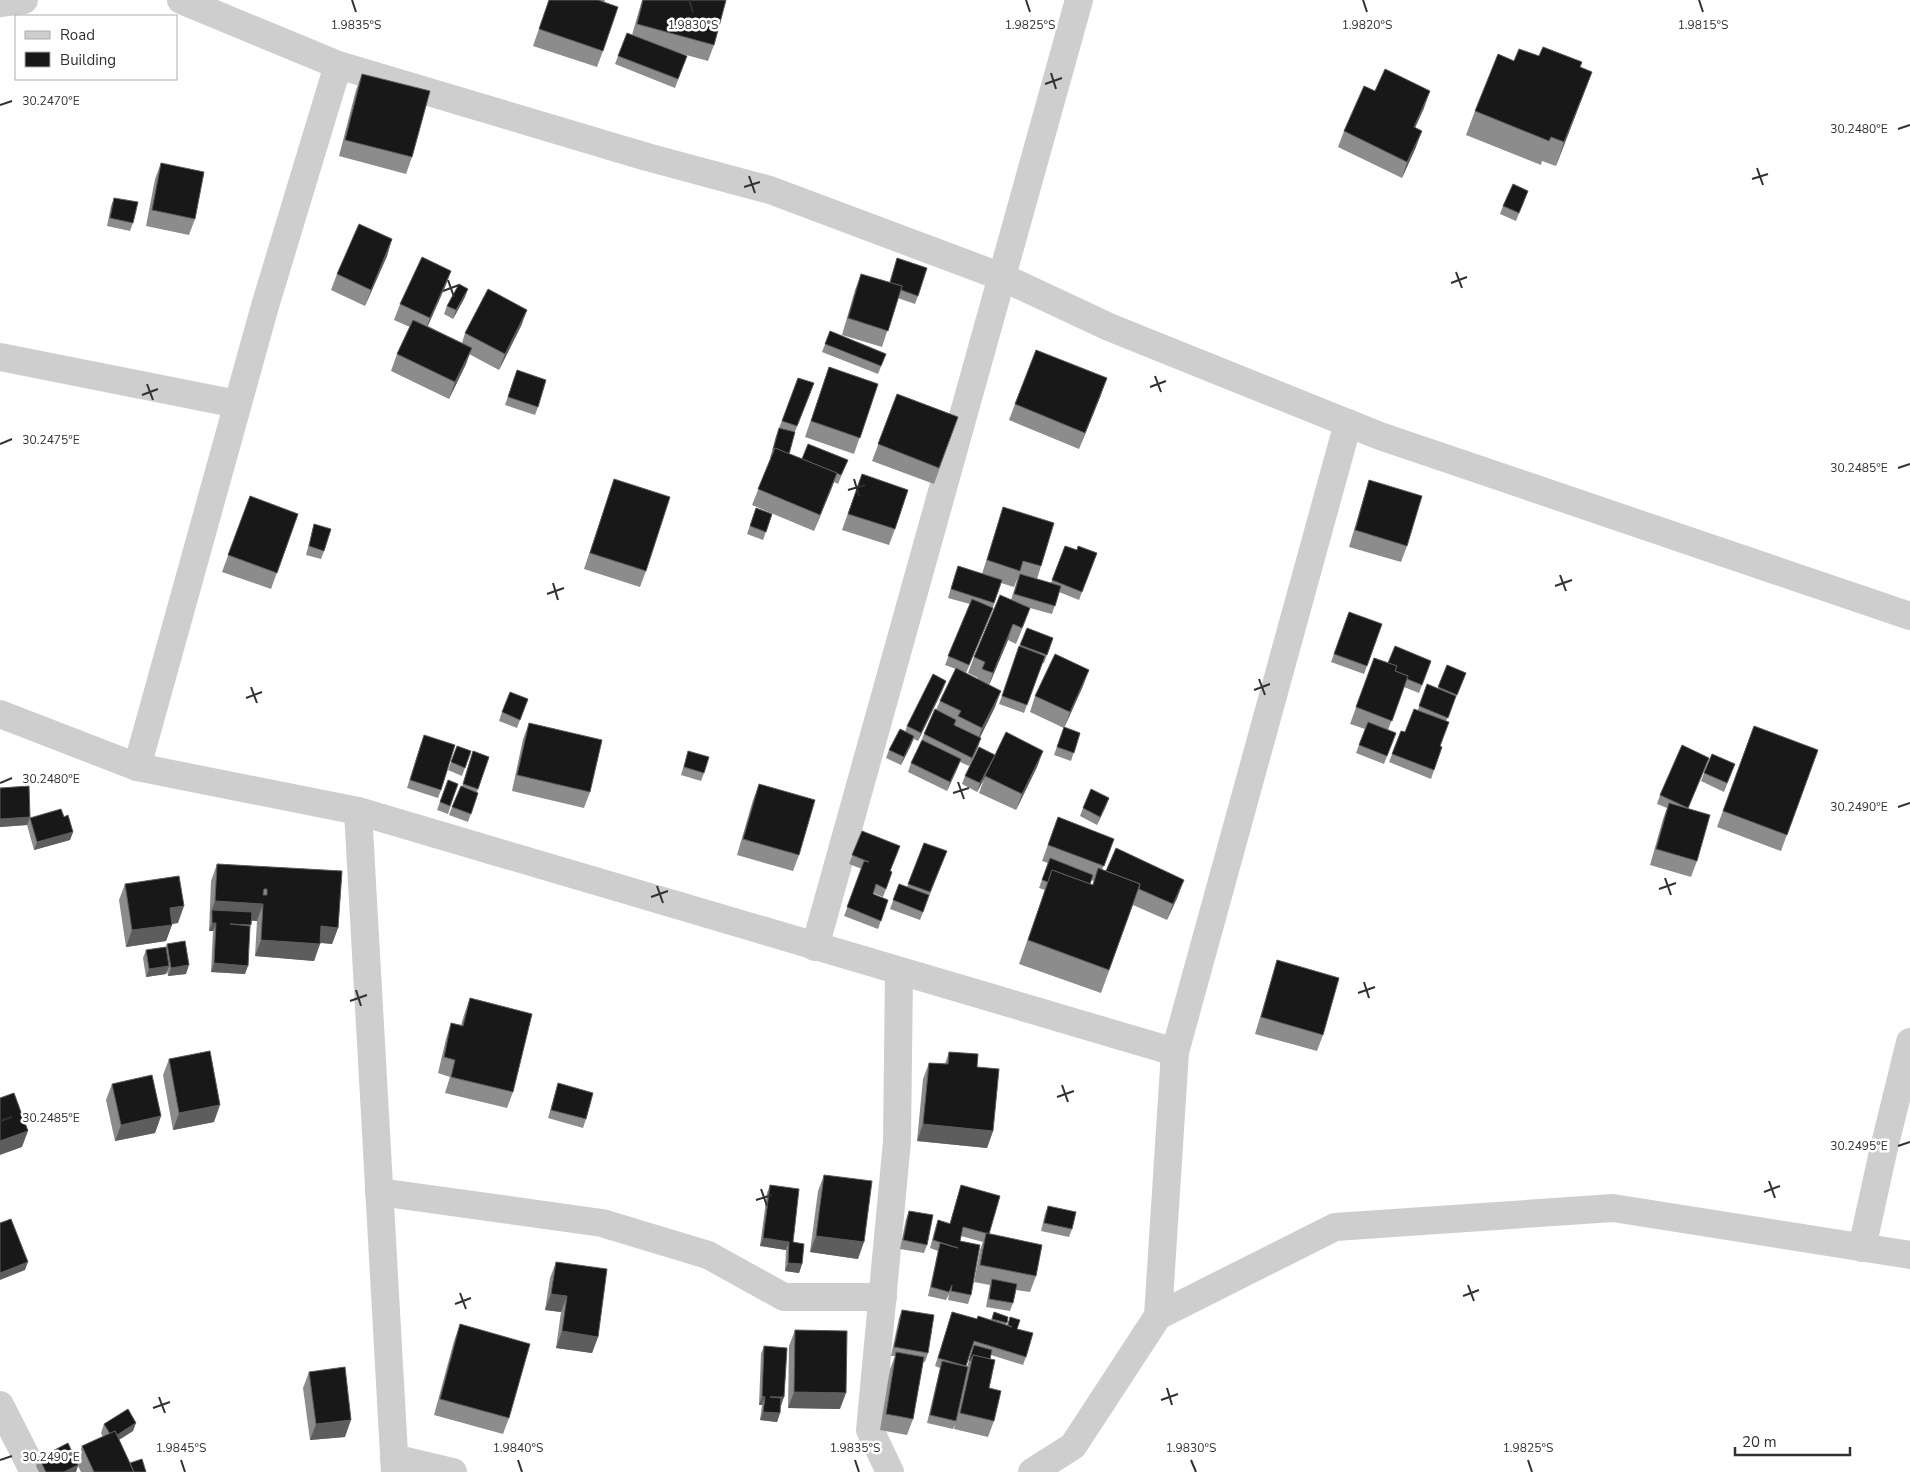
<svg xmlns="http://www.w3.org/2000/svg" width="1910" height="1472" font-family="'Nunito Sans',sans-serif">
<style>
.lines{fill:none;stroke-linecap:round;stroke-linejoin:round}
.minor{stroke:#cecece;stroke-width:28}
.wall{fill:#8c8c8c;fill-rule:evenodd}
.shaded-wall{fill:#5d5d5d}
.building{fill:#181818;stroke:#5d5d5d;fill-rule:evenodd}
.ticks{fill:none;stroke:#313131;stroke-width:2}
.ticks-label{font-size:12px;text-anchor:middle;fill:#313131;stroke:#fff;stroke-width:5;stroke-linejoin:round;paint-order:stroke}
</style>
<rect width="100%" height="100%" fill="#fff"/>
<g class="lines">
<g class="minor">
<polyline points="181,0 338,65 647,157 770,190 1002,277 1109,327 1380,436 1910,616"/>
<polyline points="0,3 24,0"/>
<polyline points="0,357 237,404"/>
<polyline points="0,714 137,767 358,811 1175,1052 1158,1316 1335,1227 1613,1208 1910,1255"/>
<polyline points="137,767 265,306 338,65"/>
<polyline points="358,811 395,1472"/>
<polyline points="815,947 1079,0"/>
<polyline points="1175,1052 1348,423"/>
<polyline points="379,1192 602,1223 708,1255 784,1297 883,1297"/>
<polyline points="1862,1248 1883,1152 1910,1042"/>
<polyline points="0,1405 34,1472"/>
<polyline points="394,1458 453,1472"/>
<polyline points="890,1472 870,1430 897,1141 899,972"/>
<polyline points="1032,1472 1073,1446 1158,1316"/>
</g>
</g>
<g class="wall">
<polygon points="549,0 605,0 604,2 603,51 597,67 533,46"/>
<polygon points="642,0 726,0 714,45 708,61 679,53 687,56 675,88 615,64 627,33 632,35"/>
<polygon points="1539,56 1580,67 1592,72 1556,166 1542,161 1541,165 1466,135 1475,111 1514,61"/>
<polygon points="362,74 412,157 406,174 339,156 356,90"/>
<polygon points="1375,91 1424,108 1415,128 1416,147 1402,178 1338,147 1344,131"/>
<polygon points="161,163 195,219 189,235 146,226 155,179"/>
<polygon points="1528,191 1516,221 1500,214 1503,206"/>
<polygon points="114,198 133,223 130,231 107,226 111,206"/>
<polygon points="392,239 387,256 365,306 331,290 337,274"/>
<polygon points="897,258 918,296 915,304 898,298 882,347 842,335 855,290 861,274 889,283"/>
<polygon points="451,271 445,287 428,326 462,343 465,333 527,310 521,326 499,370 469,354 466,364 449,399 391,371 397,354 410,327 394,320 400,304"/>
<polygon points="465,297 453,319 444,314 447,306"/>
<polygon points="830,331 886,354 878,374 822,352"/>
<polygon points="829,367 878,384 854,454 805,437"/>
<polygon points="514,378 538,407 535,415 505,405"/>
<polygon points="798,378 811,392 794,434 789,454 802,459 848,460 838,484 834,482 814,531 752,505 771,458 770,458 776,436"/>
<polygon points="897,394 958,417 934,484 872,461"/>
<polygon points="1101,395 1079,449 1009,420 1015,404"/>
<polygon points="862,474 895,529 889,545 842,530"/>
<polygon points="614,479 646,571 640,587 584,569"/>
<polygon points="1369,480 1407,546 1401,562 1349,547 1364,496"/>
<polygon points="250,496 298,514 271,589 222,572"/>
<path d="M1003 507 1041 566 1037 579 1051 583 1065 546 1077 550 1097 553 1079 600 1059 592 1052 614 1030 608 1016 644 1008 640 989 685 995 707 980 738 978 747 969 766 960 762 947 791 908 772 911 763 921 743V742L924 734 936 710 940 701 956 669 945 665 970 604 948 598 955 574 958 566 982 574ZM1018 577 1011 600 974 657 968 673 978 678V679L966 673 990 616 1001 583 1014 587Z"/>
<polygon points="756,508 772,514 763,540 747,534"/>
<polygon points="314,524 324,551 321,559 306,555"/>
<polygon points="1349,612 1382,624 1364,674 1331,662"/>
<polygon points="1027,628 1053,638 1044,663 1042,663 1024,713 999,704"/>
<polygon points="1374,658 1388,663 1431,661 1419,693 1404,687 1388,730 1396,733 1384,764 1356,753 1365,729 1350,724"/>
<polygon points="1447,665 1466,673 1446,721 1440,746 1442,747 1431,779 1389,762 1401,731 1405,732 1418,710 1427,684 1438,689"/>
<polygon points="1083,686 1064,728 1030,712 1035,696"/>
<polygon points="943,689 918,741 914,739 901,765 886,758 889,750 905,732 907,726"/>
<polygon points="528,699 517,728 499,721 502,712"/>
<polygon points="529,723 590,792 584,808 512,791 523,739"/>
<polygon points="1754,726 1818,750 1781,851 1717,827"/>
<polygon points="1064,727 1080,733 1071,761 1054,755"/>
<polygon points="421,743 441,790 438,798 407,788"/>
<polygon points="457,746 471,751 462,776 448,770"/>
<polygon points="473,751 489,757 477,792 478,793 468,822 449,815 452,807 462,787"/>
<polygon points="688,751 704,773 701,781 681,775"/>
<polygon points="1043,751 1037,767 1016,810 979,793 984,779 977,792 962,784 965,776 995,755"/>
<polygon points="1706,766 1688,809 1697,861 1691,877 1650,865 1663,819 1667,808 1657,804 1660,795"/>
<polygon points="1732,772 1724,792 1701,781 1704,773"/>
<polygon points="448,780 458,784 448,814 437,810"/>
<polygon points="759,784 799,855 793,871 737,855 753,800"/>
<polygon points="0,788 30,818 64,817 73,832 70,840 34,850 27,825 0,827"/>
<polygon points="1106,806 1097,825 1080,816 1083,808"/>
<path d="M1058 817 1114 839 1102 870 1178 896 1167 920 1133 905 1101 993 1019 964 1045 890 1039 888 1048 863 1042 861ZM1091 880 1094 881 1092 885 1090 884Z"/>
<polygon points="862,831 891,871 892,872 883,897 873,893 873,894 888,900 878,929 844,916 862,869 849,864"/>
<polygon points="924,843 947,851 920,920 890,909 899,884 907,887"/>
<polygon points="217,864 342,871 338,928 332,944 320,943 314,961 255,956 257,921 251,920 245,974 211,972 213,931 209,931 211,881"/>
<polygon points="125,884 178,923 172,924 166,941 126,947 119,900"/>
<polygon points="167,944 186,974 168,976 167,971 166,974 146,977 143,958 146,950 166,947"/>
<polygon points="1277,960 1323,1035 1317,1051 1255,1034 1272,977"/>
<polygon points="470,998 513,1092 507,1108 445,1093 450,1077 438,1073 446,1039 451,1023 461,1025 464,1015"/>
<polygon points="949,1052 977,1067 993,1131 987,1148 917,1141 923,1079 929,1063 945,1064"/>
<polygon points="169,1059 214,1122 173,1130 163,1075"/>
<polygon points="558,1083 586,1119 583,1128 548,1118"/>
<polygon points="112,1084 161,1116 155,1133 115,1141 106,1100"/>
<polygon points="824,1175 858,1259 810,1252 818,1191"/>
<polygon points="770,1185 802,1264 799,1273 785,1271 786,1250 760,1246 767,1193"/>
<polygon points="961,1185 989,1234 1036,1276 1030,1292 1016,1290 1013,1303 1010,1311 986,1307 990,1285 974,1282 980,1250 983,1242 961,1236 960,1241 971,1295 968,1304 948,1300 949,1294 946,1300 928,1296 938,1251 930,1248 935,1229 938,1220 950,1223"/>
<polygon points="1048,1206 1072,1229 1069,1237 1041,1231 1045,1214"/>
<polygon points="909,1211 927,1245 924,1253 900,1249 906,1219"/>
<polygon points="556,1262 598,1337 592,1353 556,1348 561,1312 545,1310 550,1278"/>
<polygon points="902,1310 928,1353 925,1362 923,1361 913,1419 907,1435 880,1430 890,1369 895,1356 891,1356 899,1318"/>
<path d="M952 1312 977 1319 991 1320 994 1312 1008 1317 1006 1325H1007L1010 1317 1017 1329 1026 1357 1023 1365 991 1355 990 1359 989 1388 994 1421 988 1437 954 1429 955 1425 953 1429 927 1423 940 1368 935 1366ZM971 1349 972 1350 967 1367H966Z"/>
<polygon points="460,1324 509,1418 503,1434 434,1415 454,1341"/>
<polygon points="795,1330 840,1409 788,1408 789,1346"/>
<polygon points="764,1346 781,1406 780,1406 780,1413 777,1422 760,1420 762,1405 759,1405 761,1354"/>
<polygon points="309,1372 345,1437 310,1440 303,1388"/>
<polygon points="104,1424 133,1431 119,1440 130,1463 146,1472 81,1472 78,1466 76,1472 39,1472 36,1466 39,1458 77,1462 82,1446 103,1437 101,1433"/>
</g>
<g class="shaded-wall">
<polygon points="1592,72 1583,96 1556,166 1564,142"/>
<polygon points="1430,91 1424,108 1408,143 1414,127"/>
<polygon points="1422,131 1416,147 1402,178 1407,162"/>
<polygon points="392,239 387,256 365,306 371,290"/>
<polygon points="451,271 445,287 424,334 430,318"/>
<polygon points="468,289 465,297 453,319 456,310"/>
<polygon points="527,310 521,326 499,370 505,354"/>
<polygon points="472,348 466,364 449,399 455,382"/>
<polygon points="1107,378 1101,395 1079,449 1085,433"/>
<polygon points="837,473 831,490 814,531 820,515"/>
<polygon points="1030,608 1024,624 1016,644 1022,628"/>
<polygon points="1013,624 1008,640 987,690 993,673"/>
<polygon points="1089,670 1083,686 1064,728 1070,712"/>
<polygon points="946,681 943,689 918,741 921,733"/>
<polygon points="1001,691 995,707 976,745 982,728"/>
<polygon points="914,736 911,745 901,765 904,757"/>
<polygon points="981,738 978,747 969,766 972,758"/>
<polygon points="1043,751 1037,767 1016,810 1022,794"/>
<polygon points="995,755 984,779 977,792 980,783"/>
<polygon points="961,759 958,767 947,791 950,782"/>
<polygon points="1109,798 1106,806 1097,825 1100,817"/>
<polygon points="30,817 27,825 0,827 0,819"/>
<polygon points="73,832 70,840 34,850 37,842"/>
<polygon points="1184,880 1178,896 1167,920 1173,904"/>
<polygon points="215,901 263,904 257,921 212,918 212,910 209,917"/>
<polygon points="184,906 178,923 164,925 170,908"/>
<polygon points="212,923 216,923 213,931 209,931"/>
<polygon points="172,925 166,941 126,947 132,930"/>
<polygon points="321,926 338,928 332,944 315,942"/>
<polygon points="261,940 320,944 314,961 255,956"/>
<polygon points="214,963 248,966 245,974 211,972"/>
<polygon points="189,965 186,974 168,976 171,968"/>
<polygon points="169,966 166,974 146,977 149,969"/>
<polygon points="220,1105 214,1122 173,1130 179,1113"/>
<polygon points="161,1116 155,1133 115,1141 121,1125"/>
<polygon points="923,1124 993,1131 987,1148 917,1141"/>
<polygon points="28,1131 22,1147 0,1155 0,1141"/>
<polygon points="816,1236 864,1242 858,1259 810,1252"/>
<polygon points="763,1238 789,1242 786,1250 760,1246"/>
<polygon points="28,1262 25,1270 0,1280 0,1273"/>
<polygon points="788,1263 802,1264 799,1273 785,1271"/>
<polygon points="551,1294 567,1296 561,1312 545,1310"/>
<polygon points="562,1331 598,1337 592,1353 556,1348"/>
<polygon points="794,1392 846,1393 840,1409 788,1408"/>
<polygon points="762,1396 765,1397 762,1405 759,1405"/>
<polygon points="770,1397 784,1397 781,1406 767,1405"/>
<polygon points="763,1412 780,1413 777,1422 760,1420"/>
<polygon points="351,1420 345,1437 310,1440 316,1424"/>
<polygon points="136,1423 133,1431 109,1446 112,1438"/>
<polygon points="78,1465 76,1472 64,1472"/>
</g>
<g class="building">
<polygon points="549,0 598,0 618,7 603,51 539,29"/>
<polygon points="643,0 726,0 714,45 637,24"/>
<polygon points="627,33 687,56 678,79 618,56"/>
<polygon points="1543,47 1582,62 1580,67 1592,72 1564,142 1551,137 1549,141 1475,111 1498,54 1514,61 1519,49 1539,56"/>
<polygon points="1385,69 1430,91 1414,127 1422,131 1407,162 1344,131 1364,86 1375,91"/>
<polygon points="362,74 430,91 412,157 345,140"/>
<polygon points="161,163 204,172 195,219 152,210"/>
<polygon points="1513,184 1528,191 1519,213 1503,206"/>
<polygon points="114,198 138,202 133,223 110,218"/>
<polygon points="359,224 392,239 371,290 337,274"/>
<polygon points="422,257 451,271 430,318 400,304"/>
<polygon points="897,258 927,268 918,296 901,290 902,286 890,283"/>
<polygon points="861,274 902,286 888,331 848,318"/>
<polygon points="459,284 468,289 456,310 447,306"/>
<polygon points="488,289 527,310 505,354 465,333"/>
<polygon points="413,320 472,348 455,382 397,354"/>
<polygon points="830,331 886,354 881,366 825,344"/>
<polygon points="1036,350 1107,378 1085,433 1015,404"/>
<polygon points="829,367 878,384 860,438 811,421"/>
<polygon points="517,370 546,380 538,407 508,397"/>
<polygon points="798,378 814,383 797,426 782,421"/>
<polygon points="897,394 958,417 939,468 878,444"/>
<polygon points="779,428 795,432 789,454 775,448 774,450 773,450"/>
<polygon points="808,444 848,460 841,475 802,459"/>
<polygon points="775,448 837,473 820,515 758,489"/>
<polygon points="862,474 908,490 895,529 848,514"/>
<polygon points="614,479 670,497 646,571 590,553"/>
<polygon points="1369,480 1422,496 1407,546 1355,530"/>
<polygon points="250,496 298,514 277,573 228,555"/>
<polygon points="1003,507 1054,523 1041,566 1023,561 1020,571 987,560"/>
<polygon points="756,508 772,514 766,532 750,526"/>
<polygon points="314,524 331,529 324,551 309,546"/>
<polygon points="1065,546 1077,550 1078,546 1097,553 1082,592 1052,580"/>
<polygon points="958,566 1002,580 994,603 951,589"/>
<polygon points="1020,574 1061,586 1055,606 1014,594"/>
<polygon points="1000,595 1030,608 1022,628 1013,624 993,673 982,669 985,662 974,657"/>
<polygon points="972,599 993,608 969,665 948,656"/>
<polygon points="1349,612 1382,624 1367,666 1334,654"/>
<polygon points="1027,628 1053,638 1047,655 1020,645"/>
<polygon points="1019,646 1045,656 1027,705 1002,696"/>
<polygon points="1395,646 1431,661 1422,685 1407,679 1408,676 1395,671 1397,666 1388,663"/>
<polygon points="1055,654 1089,670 1070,712 1035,696"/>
<polygon points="1374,658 1397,666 1395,671 1408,676 1392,721 1356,707"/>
<polygon points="1447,665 1466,673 1457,695 1438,687"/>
<polygon points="956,668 1001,691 982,728 958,716 961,711 940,701"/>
<polygon points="933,674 946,681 921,733 907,726"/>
<polygon points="1427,684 1456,696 1448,718 1419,706"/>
<polygon points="510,692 528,699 520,720 502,712"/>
<polygon points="935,709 956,720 954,725 981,738 972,758 924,734"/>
<polygon points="1414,709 1449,722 1440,746 1442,747 1434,770 1392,754 1401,731 1405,732"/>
<polygon points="1368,722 1396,733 1387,756 1359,745"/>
<polygon points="529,723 602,740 590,792 517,775"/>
<polygon points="1754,726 1818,750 1787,835 1723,811"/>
<polygon points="1064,727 1080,733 1074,753 1057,747"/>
<polygon points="900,729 914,736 904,757 889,750"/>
<polygon points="1006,732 1043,751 1022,794 985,776"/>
<polygon points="424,735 455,745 441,790 410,780"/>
<polygon points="922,740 961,759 950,782 911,763"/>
<polygon points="1682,745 1709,758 1688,808 1660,795"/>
<polygon points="457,746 471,751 465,768 451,762"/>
<polygon points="979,747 995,755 980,783 965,776"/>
<polygon points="473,751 489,757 478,789 463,784"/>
<polygon points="688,751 709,757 704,773 684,767"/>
<polygon points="1712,754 1735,764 1727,783 1704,773"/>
<polygon points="448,780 458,784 450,806 440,802"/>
<polygon points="759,784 815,800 799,855 743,839"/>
<polygon points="29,786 30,817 0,819 0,788"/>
<polygon points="461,786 478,793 471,814 452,807"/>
<polygon points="1091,789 1109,798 1100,817 1083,808"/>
<polygon points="1669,803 1710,815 1697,861 1656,849"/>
<polygon points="61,809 64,817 68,815 73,832 37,842 30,818"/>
<polygon points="1058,817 1114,839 1104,866 1048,845"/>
<polygon points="862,831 900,846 890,871 892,872 886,889 876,884 873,894 888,900 881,921 847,907 864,861 869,862 852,855"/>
<polygon points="924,843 947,851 930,892 908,884"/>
<polygon points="1116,848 1184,880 1173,904 1139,889 1140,884 1106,871"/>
<polygon points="1050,858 1093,875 1090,884 1052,870 1048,882 1042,880"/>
<path d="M217 864 342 871 338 928 321 926 320 944 261 940 263 904 215 901ZM264 889H267V895H263Z"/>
<polygon points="1098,868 1140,884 1109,970 1028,940 1052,870 1093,885"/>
<polygon points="179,876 184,906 170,908 172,925 132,930 125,884"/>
<polygon points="899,884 929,895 923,912 893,900"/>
<polygon points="212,910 252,912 251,925 230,924 250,926 248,966 214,963 216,923 212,923"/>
<polygon points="185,941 189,965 171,968 167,944"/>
<polygon points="166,947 169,966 149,969 146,950"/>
<polygon points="1277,960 1339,978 1323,1035 1261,1017"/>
<polygon points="470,998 532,1014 513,1092 451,1077 455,1060 444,1057 451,1023 463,1026"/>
<polygon points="210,1051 220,1105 179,1113 169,1059"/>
<polygon points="949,1052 978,1054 977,1067 999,1069 993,1131 923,1124 929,1063 948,1064"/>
<polygon points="152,1075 161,1116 121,1125 112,1084"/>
<polygon points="558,1083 593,1093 586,1119 551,1110"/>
<polygon points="14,1093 28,1131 0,1141 0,1098"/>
<polygon points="824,1175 872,1181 864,1242 816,1236"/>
<polygon points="770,1185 799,1189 793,1242 804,1244 802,1264 788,1263 789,1242 763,1238"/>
<polygon points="961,1185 1000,1196 989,1234 963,1227 960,1241 980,1245 971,1295 951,1291 952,1285 949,1292 931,1287 940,1243 958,1248 933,1240 938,1220 950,1224"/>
<polygon points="1048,1206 1076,1212 1072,1229 1044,1223"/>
<polygon points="909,1211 933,1215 927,1245 903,1240"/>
<polygon points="11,1219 28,1262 0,1273 0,1223"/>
<polygon points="986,1233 1042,1245 1036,1276 980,1265"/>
<polygon points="556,1262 607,1269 598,1337 562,1331 567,1296 551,1294"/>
<polygon points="992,1279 1017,1284 1013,1303 989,1299"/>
<polygon points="902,1310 934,1315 928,1353 894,1347"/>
<polygon points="952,1312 977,1319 978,1316 1012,1327 1008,1325 1010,1317 1020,1320 1017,1329 1033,1333 1026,1357 974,1341 966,1366 938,1358"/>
<polygon points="994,1312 1008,1317 1007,1323 992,1319"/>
<polygon points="460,1324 530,1344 509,1418 440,1399"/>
<polygon points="795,1330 847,1331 846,1393 794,1392"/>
<polygon points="974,1345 992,1350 990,1359 973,1355 970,1361 969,1361"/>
<polygon points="764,1346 787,1348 784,1397 770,1397 781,1398 780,1413 763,1412 765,1397 762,1396"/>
<polygon points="896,1352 924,1357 913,1419 886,1414"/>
<polygon points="973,1355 995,1360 989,1388 1001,1391 994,1421 960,1413"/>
<polygon points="942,1361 968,1367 956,1421 930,1415"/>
<polygon points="345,1367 351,1420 316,1424 309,1372"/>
<polygon points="128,1409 136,1423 117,1435 115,1431 110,1434 104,1424"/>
<polygon points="115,1431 134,1472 94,1472 82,1446"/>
<polygon points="68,1443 78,1465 64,1472 46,1472 39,1458"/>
<polygon points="142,1459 146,1472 134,1472 130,1463"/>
</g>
<path class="ticks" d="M352 0 356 12M689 0 693 12M1026 0 1030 12M1363 0 1367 12M1699 0 1703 12M1051 73 1056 89M1045 84 1062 78M0 105 12 101M1898 129 1910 125M1757 168 1763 185M749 176 755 193M1752 179 1768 174M744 187 760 182M1456 272 1462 288M448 280 454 297M1451 283 1467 277M443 291 459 285M1155 376 1161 392M147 384 153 400M1150 387 1166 381M142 395 158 389M0 444 12 439M1898 468 1910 464M854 479 859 496M848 490 865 485M1560 575 1566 591M553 583 558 600M1555 586 1572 580M547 594 564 588M1259 679 1265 695M251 687 257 703M1254 690 1270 684M246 698 262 692M958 782 964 799M0 783 12 778M953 793 969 788M1898 807 1910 803M1665 878 1671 895M657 886 663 903M1659 889 1676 883M651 897 668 891M1364 982 1369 998M356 990 361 1006M1358 993 1375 987M350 1001 367 995M1062 1085 1068 1102M1057 1097 1074 1091M0 1121 12 1117M1898 1146 1910 1142M1769 1181 1775 1198M761 1189 767 1206M1764 1192 1780 1186M756 1200 772 1195M1468 1285 1474 1301M460 1293 466 1309M1463 1296 1479 1290M455 1304 471 1298M1167 1388 1172 1405M159 1397 165 1413M1161 1400 1178 1394M153 1408 170 1402M0 1460 12 1456M181 1460 185 1472M518 1460 522 1472M855 1460 859 1472M1191 1460 1196 1472M1528 1460 1532 1472"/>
<g class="ticks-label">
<text x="356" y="29">1.9835°S</text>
<text x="693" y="29">1.9830°S</text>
<text x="1030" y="29">1.9825°S</text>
<text x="1367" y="29">1.9820°S</text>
<text x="1703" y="29">1.9815°S</text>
<text x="51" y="105">30.2470°E</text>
<text x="1859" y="133">30.2480°E</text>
<text x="51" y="444">30.2475°E</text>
<text x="1859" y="472">30.2485°E</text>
<text x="51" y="783">30.2480°E</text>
<text x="1859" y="811">30.2490°E</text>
<text x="51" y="1122">30.2485°E</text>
<text x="1859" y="1150">30.2495°E</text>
<text x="181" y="1452">1.9845°S</text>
<text x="518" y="1452">1.9840°S</text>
<text x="855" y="1452">1.9835°S</text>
<text x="1191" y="1452">1.9830°S</text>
<text x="1528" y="1452">1.9825°S</text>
<text x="51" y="1461">30.2490°E</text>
</g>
<rect x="15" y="15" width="162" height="65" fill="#ffffff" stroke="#adadad"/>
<rect x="25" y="31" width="25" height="8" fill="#cecece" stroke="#adadad"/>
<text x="60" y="40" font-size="15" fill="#313131">Road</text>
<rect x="25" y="52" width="25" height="15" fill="#181818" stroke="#adadad"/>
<text x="60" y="65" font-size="15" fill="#313131">Building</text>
<path d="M1735 1447v8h115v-8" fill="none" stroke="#313131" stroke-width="2.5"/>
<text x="1742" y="1447" font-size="15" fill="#313131" stroke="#ffffff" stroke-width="4" paint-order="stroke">20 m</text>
</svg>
